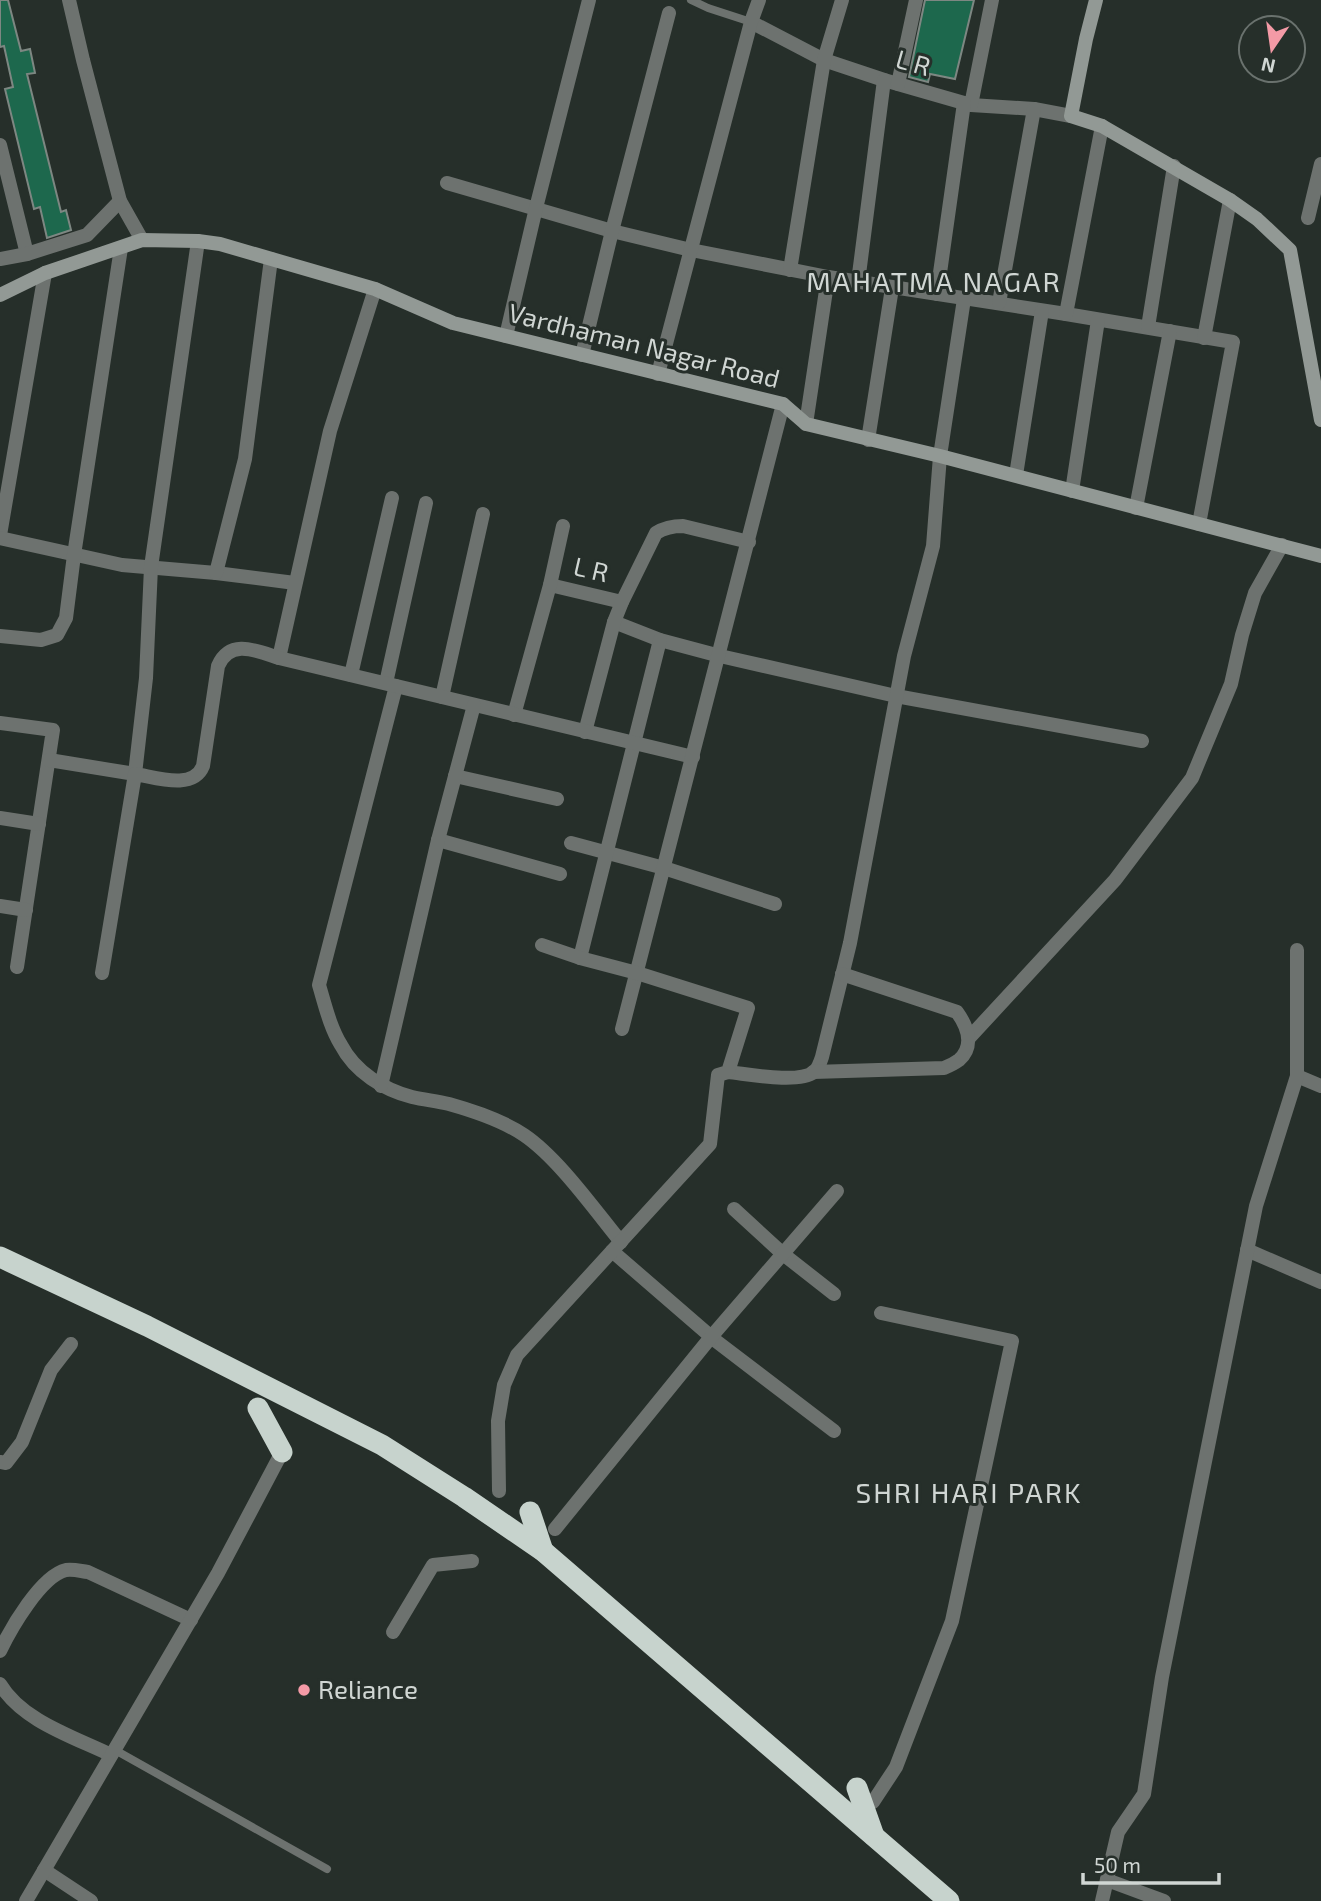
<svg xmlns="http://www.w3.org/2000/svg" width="1321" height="1901" font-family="'Exo 2',sans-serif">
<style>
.building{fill:#1d684d;stroke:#7d8782;stroke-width:2}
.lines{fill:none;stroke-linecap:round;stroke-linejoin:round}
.lane{stroke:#6d726f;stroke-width:8}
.street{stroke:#6d726f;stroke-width:14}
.secondary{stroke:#929995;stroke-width:14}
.highway{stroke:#c7d3cd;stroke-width:21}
.poi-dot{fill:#f49aa6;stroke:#262f2a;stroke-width:2.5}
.labels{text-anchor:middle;stroke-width:6;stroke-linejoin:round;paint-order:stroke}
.street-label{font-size:26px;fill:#d0d6d3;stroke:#262f2a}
.poi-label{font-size:26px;fill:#d0d6d3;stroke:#262f2a;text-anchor:start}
.neighbourhood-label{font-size:28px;letter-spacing:2px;fill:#d0d6d3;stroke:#262f2a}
</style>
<rect width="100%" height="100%" fill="#262f2a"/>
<g class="building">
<polygon points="0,0 8,0 21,51 30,49 35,73 27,74 61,212 66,210 71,230 47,238 40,207 34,209 5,89 13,87 4,46 0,47"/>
<polygon points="925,0 974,0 955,79 930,74 928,82 909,77"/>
</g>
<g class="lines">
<g class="lane">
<polyline points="691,0 708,8 751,22"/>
<polyline points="115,1750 327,1869"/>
</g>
<g class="street">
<polyline points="69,0 83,60 120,201 142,240"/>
<polyline points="751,22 824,60 884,80 971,105 1034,109 1071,116"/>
<polyline points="898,84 916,0"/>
<polyline points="971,105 992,0"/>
<polyline points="0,145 27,254"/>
<polyline points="447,183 612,231 691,250 828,277 1066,314 1233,342 1199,524"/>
<polyline points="1308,218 1321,164"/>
<polyline points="0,259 27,254 87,235 120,201"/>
<polyline points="790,270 824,60 842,0"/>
<polyline points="858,282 884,80"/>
<polyline points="937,294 964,103"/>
<polyline points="999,303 1034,109"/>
<polyline points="1066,314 1102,126"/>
<polyline points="1148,327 1174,166"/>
<polyline points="506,336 536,208 589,0"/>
<polyline points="1204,338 1230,200"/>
<polyline points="582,355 612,231 669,13"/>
<polyline points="658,374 751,22 759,0"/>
<polyline points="806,424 828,277"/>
<polyline points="868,440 892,288"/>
<polyline points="1016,475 1042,311"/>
<polyline points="1072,491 1098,320"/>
<polyline points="1136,508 1170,331"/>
<polyline points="0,535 45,273"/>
<polyline points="0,538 122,565 216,573 295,583"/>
<polyline points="216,573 245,459 271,259"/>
<polyline points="550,585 622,602"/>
<polyline points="614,622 660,640 720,656 896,696 1142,741"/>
<polyline points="0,636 41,640 57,635 66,618 74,555 121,248"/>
<polyline points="279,658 330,431 375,289"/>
<polyline points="351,675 392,498"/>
<polyline points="386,683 426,503"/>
<path d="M396 686 319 985C325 1005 330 1027 341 1045 355 1072 384 1090 412 1097 425 1100 437 1101 449 1104 474 1111 502 1120 524 1135 558 1158 594 1209 621 1242"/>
<polyline points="442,697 483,514"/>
<polyline points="514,715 550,585 563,526"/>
<polyline points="0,723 53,730 17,967"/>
<path d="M585 732 614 622 622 602 656 533C664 528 672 526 683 526L749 542"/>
<polyline points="49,760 135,774 146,678 151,567 198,241"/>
<polyline points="455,776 557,799"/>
<polyline points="0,818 39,824"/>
<polyline points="438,840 560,874"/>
<polyline points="571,843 664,868 775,904"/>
<polyline points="0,906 26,910"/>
<polyline points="580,958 660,640"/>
<path d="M102 973 135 774C155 777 193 791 203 766L218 666C230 638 257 651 279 658L693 757"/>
<polyline points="622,1029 783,404"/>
<polyline points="969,1038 1115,880 1192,778 1231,684 1242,635 1255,593 1282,545"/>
<path d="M728 1072C748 1074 798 1084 814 1072 818 1069 820 1063 822 1057L850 943 904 656 933 546 940 456 964 299"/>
<path d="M813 1072 944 1068C949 1066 955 1063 959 1060 975 1046 967 1026 957 1012L842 974"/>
<polyline points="1297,1076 1321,1086"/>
<polyline points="381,1086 438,840 474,705"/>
<polyline points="734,1209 783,1254 834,1294"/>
<polyline points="1247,1250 1321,1282"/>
<polyline points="612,1251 716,1341 834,1431"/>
<polyline points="0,1462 6,1463 22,1442 51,1370 71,1344"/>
<polyline points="499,1491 498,1421 504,1385 517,1355 710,1144 718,1075 728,1072 748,1008 637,973 580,958 542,945"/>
<polyline points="555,1529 711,1337 837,1191"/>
<polyline points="393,1632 433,1565 472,1561"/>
<path d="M0 1651C11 1628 41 1576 66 1570 74 1569 80 1571 88 1572L191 1620"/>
<path d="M0 1684C22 1721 74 1737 111 1755"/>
<polyline points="873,1802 896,1767 952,1621 1012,1341 881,1313"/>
<polyline points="44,1870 91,1901"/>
<polyline points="1107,1880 1164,1901"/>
<polyline points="26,1901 218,1573 282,1452"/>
<polyline points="1102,1901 1118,1832 1144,1794 1162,1677 1256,1206 1297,1076 1297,950"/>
</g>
<g class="secondary">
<polyline points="1096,0 1086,39 1071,116 1102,126 1230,200 1257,219 1290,250 1321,420"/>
<polyline points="0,295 45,273 142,240 198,241 220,244 375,289 453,323 783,404 806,424 940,456 1321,556"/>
</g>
<g class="highway">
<polyline points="0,1257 147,1326 382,1445 464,1497 543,1551 949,1901"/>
<polyline points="258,1408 282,1452"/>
<polyline points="530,1512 543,1551"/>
<polyline points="857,1788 874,1836"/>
</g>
</g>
<circle class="poi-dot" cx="304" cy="1690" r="7"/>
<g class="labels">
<g class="street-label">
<text transform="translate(913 63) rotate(16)" y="9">L R</text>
<text transform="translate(644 346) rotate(14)" y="9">Vardhaman Nagar Road</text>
<text transform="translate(591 570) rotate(13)" y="9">L R</text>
</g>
<g class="poi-label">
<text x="318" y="1699">Reliance</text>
</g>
<g class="neighbourhood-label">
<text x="934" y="292">MAHATMA NAGAR</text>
<text x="969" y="1503">SHRI HARI PARK</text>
</g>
</g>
<g transform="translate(1272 49) rotate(193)"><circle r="33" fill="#262f2a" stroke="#6a726e" stroke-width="2"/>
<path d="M0-5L12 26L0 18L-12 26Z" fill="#f49aa6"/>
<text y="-10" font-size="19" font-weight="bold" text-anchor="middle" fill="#d0d6d3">N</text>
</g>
<path d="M1083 1873v10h136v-10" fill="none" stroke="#d0d6d3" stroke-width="3.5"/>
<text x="1094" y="1873" font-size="21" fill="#d0d6d3" stroke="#262f2a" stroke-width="5" paint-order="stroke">50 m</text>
</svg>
